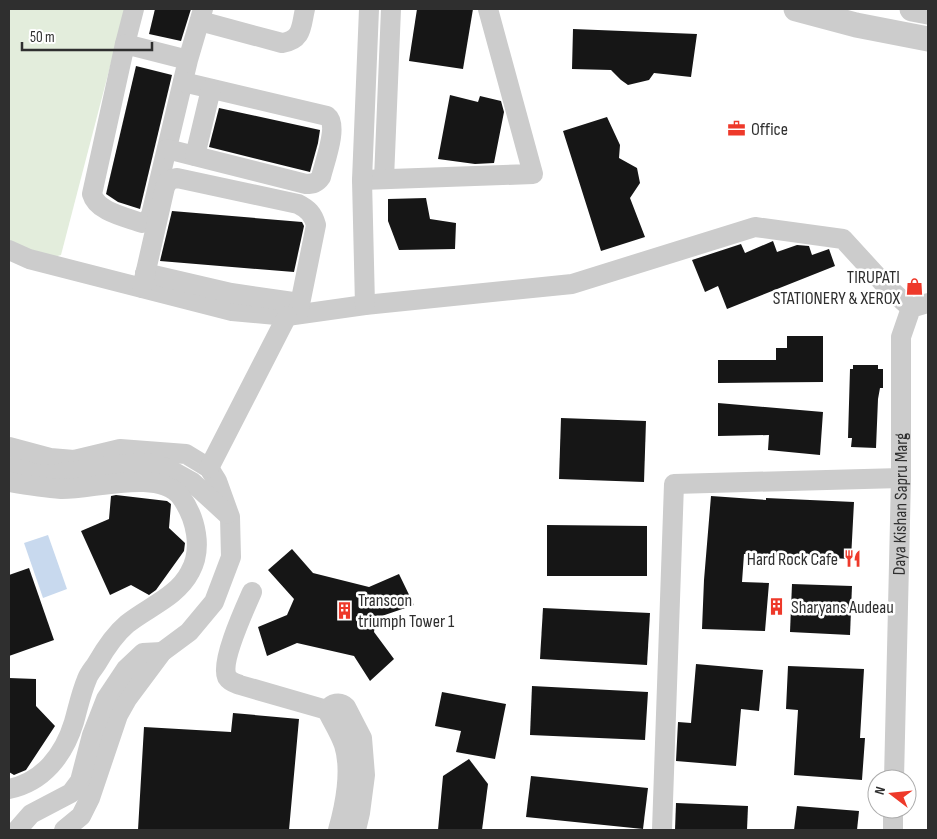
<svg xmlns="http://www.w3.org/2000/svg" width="937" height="839" font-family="'Sofia Sans Condensed',sans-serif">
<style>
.green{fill:#e3eddc}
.water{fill:#c8d9ee}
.building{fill:#161616}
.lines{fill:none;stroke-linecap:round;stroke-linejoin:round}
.minor{stroke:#ccc;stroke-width:20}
.tertiary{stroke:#ccc;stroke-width:25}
.labels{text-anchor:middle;stroke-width:5;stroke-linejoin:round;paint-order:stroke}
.poi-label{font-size:18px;fill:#2f2f2f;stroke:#fff;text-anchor:start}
.street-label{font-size:18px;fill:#2f2f2f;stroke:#fff}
</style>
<rect width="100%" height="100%" fill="#fff"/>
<polygon class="green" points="9,9 125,9 61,255 51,258 9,245"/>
<polygon class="water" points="48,535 67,589 43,598 24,543"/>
<g class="building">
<polygon points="155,9 191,9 181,41 149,34"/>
<polygon points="417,9 473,9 463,69 409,61"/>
<polygon points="573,29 697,34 691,77 654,73 649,80 628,85 621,80 611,70 572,69"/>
<polygon points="136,66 172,75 140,209 118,202 106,194"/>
<polygon points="450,95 478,102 480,96 501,101 504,112 494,163 475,164 438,159"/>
<polygon points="219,108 320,130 318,143 310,172 209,147"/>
<polygon points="607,117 620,145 619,158 637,168 640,183 630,198 645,237 601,251 563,131"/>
<polygon points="426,198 430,219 456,223 455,249 399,250 388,221 388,199"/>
<polygon points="172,211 302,222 304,226 294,272 160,261"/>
<polygon points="773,241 777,252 797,245 809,246 812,255 829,249 835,266 727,309 718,286 705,292 692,260 741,244 745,253"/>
<polygon points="787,336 823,336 823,382 718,383 718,360 776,360 776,348 787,348"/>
<polygon points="853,365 878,365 878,369 883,369 883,388 880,388 878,399 876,448 851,447 852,438 848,438 850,369 853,369"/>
<polygon points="718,403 823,412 820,455 768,450 769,435 718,436"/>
<polygon points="561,418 646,421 644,482 559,479"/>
<polygon points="116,495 167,501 171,504 169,528 185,543 184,551 156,590 149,595 131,585 110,595 81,531 109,519 111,496"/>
<polygon points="711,496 766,500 766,498 854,502 851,559 744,554 742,582 769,583 765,631 702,629 704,580"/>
<polygon points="547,525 647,526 647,576 547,576"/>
<polygon points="292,549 313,573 369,587 399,574 414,605 376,618 374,632 394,659 370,681 354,656 297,643 267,656 258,627 287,615 294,599 268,570"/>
<polygon points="29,568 54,640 9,656 9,575"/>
<polygon points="792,584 852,586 850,635 790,632"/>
<polygon points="543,608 650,613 647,665 540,659"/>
<polygon points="696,664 763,670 759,711 741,709 736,766 676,761 678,722 691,723"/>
<polygon points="788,666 864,669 860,738 865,738 862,780 794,775 798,710 786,709"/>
<polygon points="9,678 36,679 36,706 55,726 26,770 14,775 9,772"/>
<polygon points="532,686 648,692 645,740 530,735"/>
<polygon points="442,692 506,704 495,759 456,752 461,731 435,726"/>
<polygon points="233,713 299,719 289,830 138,830 144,727 231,732"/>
<polygon points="469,759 488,784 482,830 438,830 443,776"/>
<polygon points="531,776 648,788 643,829 526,817"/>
<polygon points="676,803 748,806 747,830 675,830"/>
<polygon points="797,806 859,811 857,830 794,830"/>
</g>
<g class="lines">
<g class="minor">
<path d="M200 21 282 43C303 40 301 26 305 9"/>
<polyline points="125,44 134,9"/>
<path d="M188 60 125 44 92 194C97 212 126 217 142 223L147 221 151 215 188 60 203 9"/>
<path d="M167 149 306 184C313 184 317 183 321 177 324 164 339 125 327 116L183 82"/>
<polyline points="195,156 211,89"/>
<polyline points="384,179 391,9"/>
<polyline points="362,180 533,174 488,9"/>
<polyline points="9,250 29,259 232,311 287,316 365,305 572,284 755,227 843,239 886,286 911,308"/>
<polyline points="145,273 231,293 300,303"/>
<path d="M142 288 165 187 169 180 177 178 298 204C308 209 313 214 316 225L298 314"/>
<polyline points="365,305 362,180 369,9"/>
<polyline points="9,447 50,458 74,460 120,449 186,454 209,468 217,481 230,517 231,557 214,602 189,632 162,652 127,699 118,715 90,798 81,816 64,830"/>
<polyline points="9,467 39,475 56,474 116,465 147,463 167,468 192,482 227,514"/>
<polyline points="209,468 287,316"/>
<path d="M9 482C26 485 44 488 61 489 92 490 159 468 181 497 196 518 203 549 190 572 177 597 148 607 127 624 114 635 105 649 97 663 94 668 89 673 87 679 81 693 78 708 74 722 64 755 43 782 9 789"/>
<path d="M252 592C245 608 220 662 227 677 230 682 235 683 240 685L327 710"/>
<path id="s1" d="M894 779 901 478V337L911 308 928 303"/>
<polyline points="17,830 31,814 71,793 80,781 92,735 106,699 126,669 143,653 162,652"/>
<path d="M338 830C345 806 352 770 344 745 340 733 332 721 327 710 332 703 340 701 346 707L362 738 365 775 360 813 356 830"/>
<polyline points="662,830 674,484 901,478"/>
<polyline points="893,830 893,809"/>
</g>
<g class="tertiary">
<polyline points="796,9 856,25 928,39"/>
<polyline points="912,9 928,12"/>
</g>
</g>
<defs>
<symbol id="office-bare" viewBox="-9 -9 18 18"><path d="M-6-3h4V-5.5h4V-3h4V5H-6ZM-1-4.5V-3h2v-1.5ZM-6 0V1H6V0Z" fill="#ee392a" stroke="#fff" stroke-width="2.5" paint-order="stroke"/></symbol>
<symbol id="shop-bare" viewBox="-9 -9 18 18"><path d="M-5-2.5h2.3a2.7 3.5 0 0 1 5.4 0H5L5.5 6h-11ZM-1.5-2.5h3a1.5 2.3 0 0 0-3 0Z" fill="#ee392a" stroke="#fff" stroke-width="2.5" paint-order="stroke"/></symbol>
<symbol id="restaurant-bare" viewBox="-9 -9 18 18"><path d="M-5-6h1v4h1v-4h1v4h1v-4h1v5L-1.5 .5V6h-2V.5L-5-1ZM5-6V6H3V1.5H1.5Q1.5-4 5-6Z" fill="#ee392a" stroke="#fff" stroke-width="2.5" paint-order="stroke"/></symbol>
<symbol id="building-bare" viewBox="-9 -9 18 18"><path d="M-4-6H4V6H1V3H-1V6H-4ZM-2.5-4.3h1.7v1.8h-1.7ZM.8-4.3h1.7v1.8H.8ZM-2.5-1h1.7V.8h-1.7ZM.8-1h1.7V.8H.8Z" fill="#ee392a" stroke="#fff" stroke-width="2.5" paint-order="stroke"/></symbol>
</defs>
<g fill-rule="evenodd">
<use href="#office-bare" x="724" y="116" width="25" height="25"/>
<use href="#shop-bare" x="902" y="274" width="25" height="25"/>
<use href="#restaurant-bare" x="840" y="546" width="25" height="25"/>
<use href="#building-bare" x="764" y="594" width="25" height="25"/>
<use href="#building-bare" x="332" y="598" width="25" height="25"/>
</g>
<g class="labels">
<g class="poi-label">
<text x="751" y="135">Office</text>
<text x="900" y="283" text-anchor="end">TIRUPATI<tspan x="900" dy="21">STATIONERY &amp; XEROX</tspan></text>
<text x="838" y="565" text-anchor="end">Hard Rock Cafe</text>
<text x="358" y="606">Transcon<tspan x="358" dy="21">triumph Tower 1</tspan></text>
<text x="791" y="613">Sharyans Audeau</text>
</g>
<g class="street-label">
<text dy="6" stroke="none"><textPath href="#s1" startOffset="275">Daya Kishan Sapru Marg</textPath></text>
</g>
</g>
<rect width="937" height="839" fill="none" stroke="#2f2f2f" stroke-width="20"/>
<g transform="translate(892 794) rotate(286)"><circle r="24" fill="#ffffff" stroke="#acacac"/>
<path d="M0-4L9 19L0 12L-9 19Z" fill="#ee392a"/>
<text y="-8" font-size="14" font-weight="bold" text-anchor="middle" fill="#2f2f2f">N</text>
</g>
<path d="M22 42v8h130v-8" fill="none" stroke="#2f2f2f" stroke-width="2.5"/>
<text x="30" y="42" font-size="15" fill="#2f2f2f" stroke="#ffffff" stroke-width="4" paint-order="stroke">50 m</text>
</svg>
